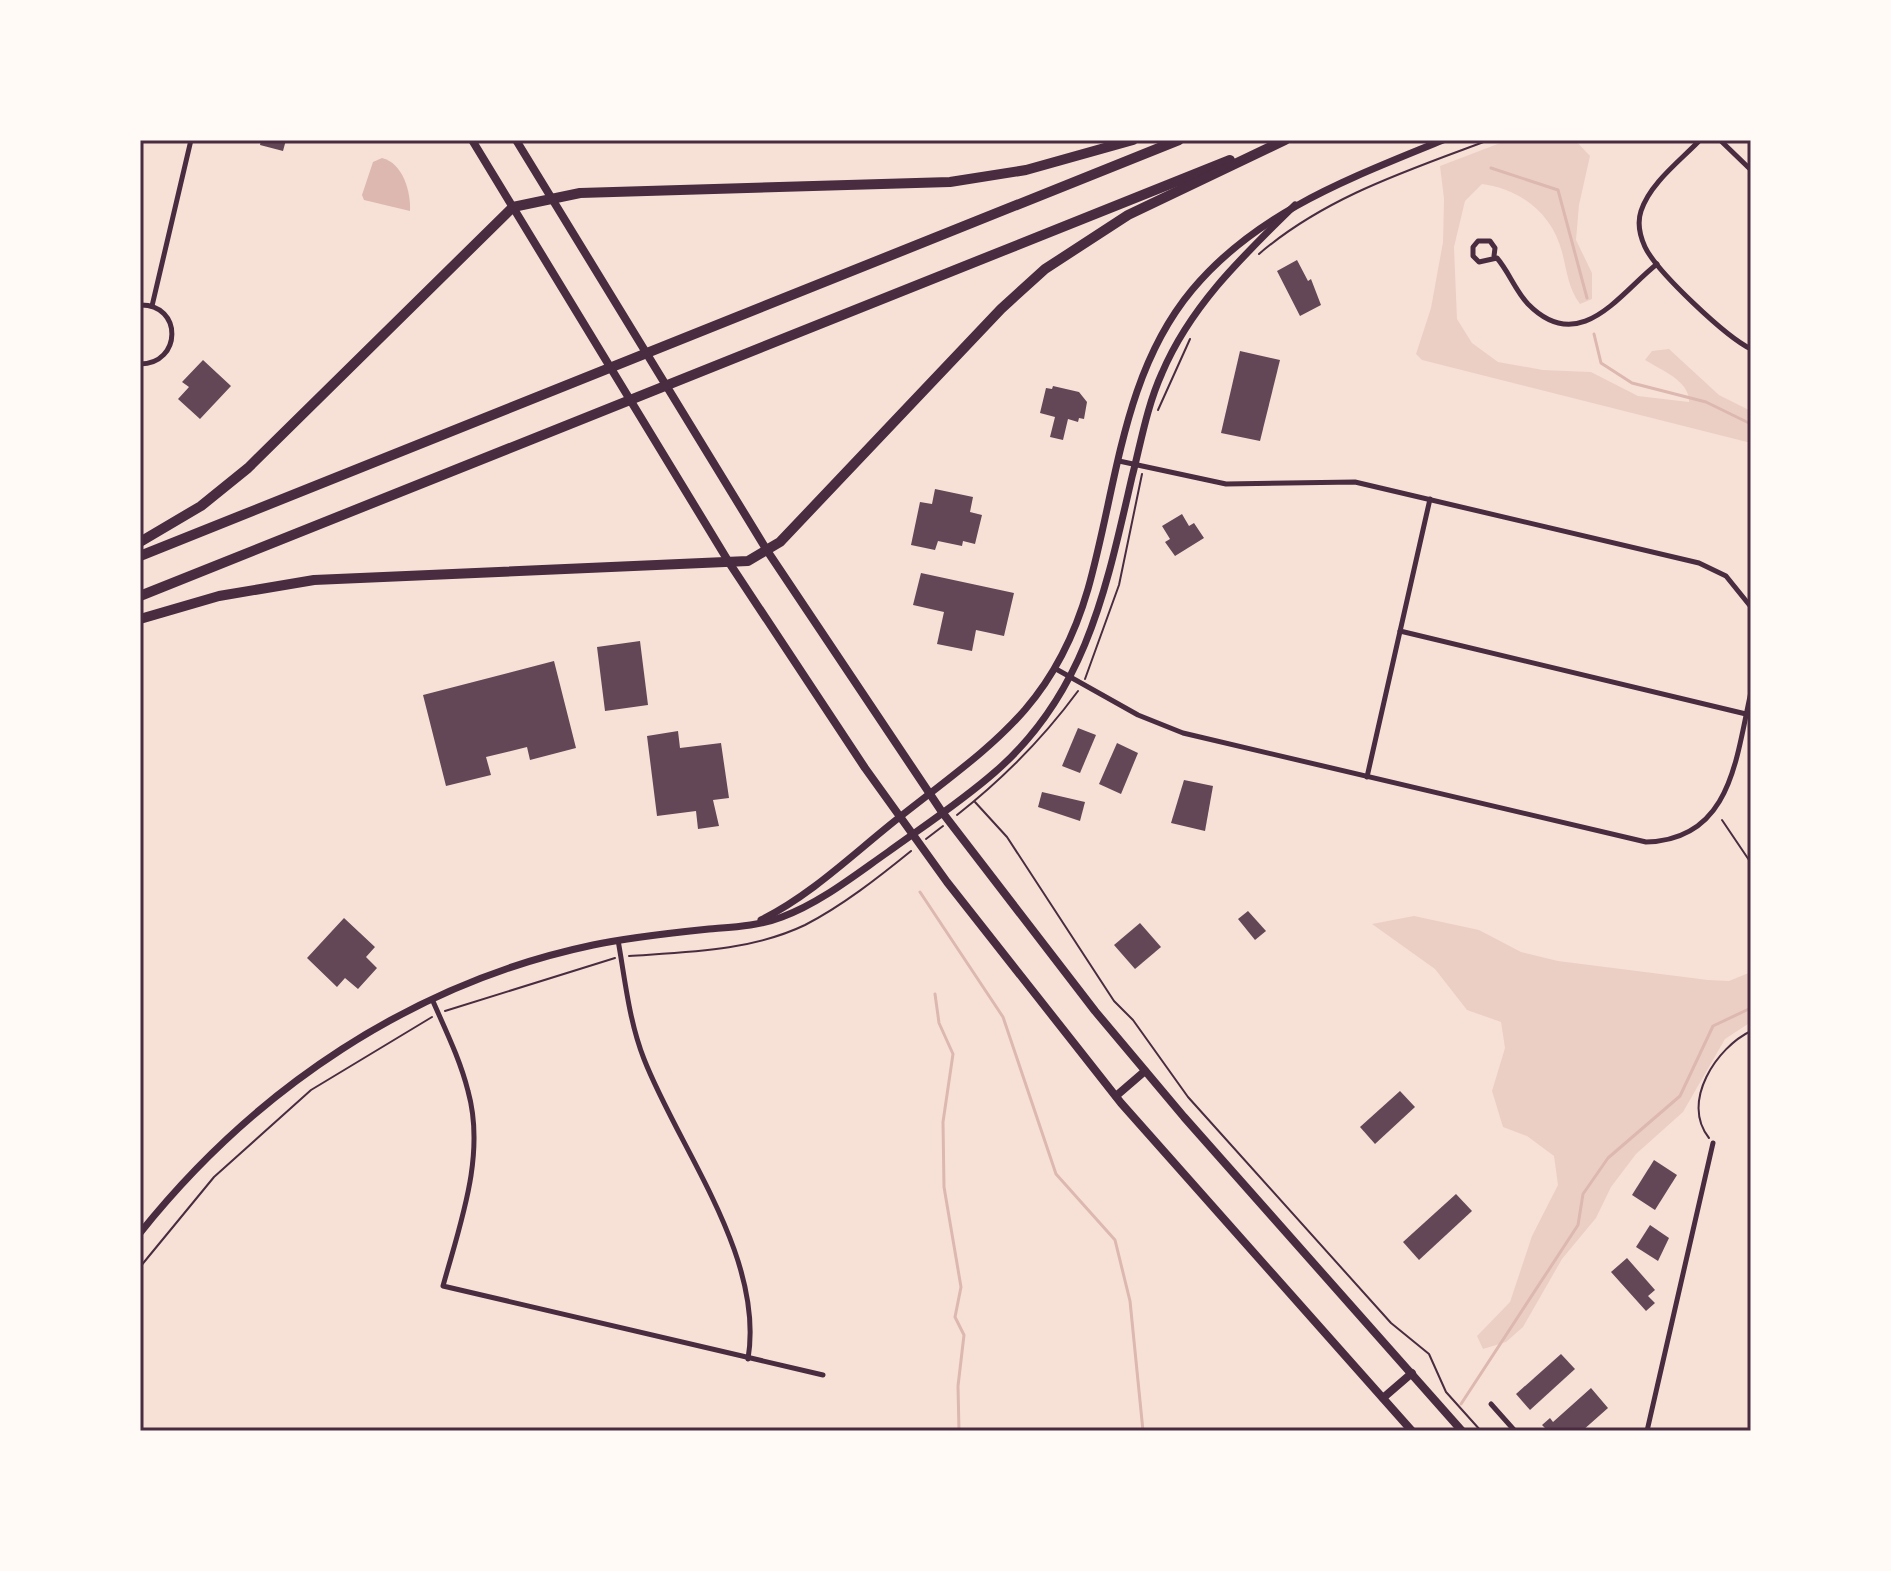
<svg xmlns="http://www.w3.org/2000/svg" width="1891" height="1571" font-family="Lora,serif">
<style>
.green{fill:#ebcfc5}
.water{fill:#dcb8b0}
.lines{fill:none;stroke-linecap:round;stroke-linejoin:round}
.stream{stroke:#dcb8b0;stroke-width:3}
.building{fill:#644757}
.path{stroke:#4a2c40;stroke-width:2}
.minor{stroke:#4a2c40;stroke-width:5}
.secondary{stroke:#4a2c40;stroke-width:7}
.primary{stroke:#4a2c40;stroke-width:8}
.motorway{stroke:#4a2c40;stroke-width:10}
.neatline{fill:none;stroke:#4a2c40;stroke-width:3}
</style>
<rect width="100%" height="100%" fill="#f7e1d7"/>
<g class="green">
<path d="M1508 140H1575L1590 156 1579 205 1576 240 1592 273V299L1580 304C1568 288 1567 271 1562 252 1552 213 1520 189 1482 184L1465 201 1454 247 1457 319 1472 343 1498 362 1543 370 1591 372 1638 396 1689 402C1690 381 1661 370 1645 360L1652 351 1669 349 1719 395 1751 411V443L1422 360 1416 354 1431 308 1443 242 1444 199 1440 166Z"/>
<polygon points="1414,916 1479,930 1521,952 1558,961 1708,980 1729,981 1751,972 1751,1022 1725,1039 1683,1112 1636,1154 1611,1187 1596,1218 1562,1259 1523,1327 1506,1342 1483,1349 1477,1336 1510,1302 1532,1236 1558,1185 1554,1156 1527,1136 1503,1127 1492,1091 1505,1048 1501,1022 1467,1010 1435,969 1372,924"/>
</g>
<path class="water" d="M382 158C403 163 411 192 410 211L364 200 362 195 373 162Z"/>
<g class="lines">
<g class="stream">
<polyline points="1491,168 1558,190 1587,298"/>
<polyline points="1594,334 1601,363 1632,383 1706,402 1751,424"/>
<polyline points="920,892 1003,1017 1056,1174 1115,1240 1130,1301 1143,1431"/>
<polyline points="935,994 939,1023 953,1054 943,1122 944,1187 961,1287 955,1317 964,1335 958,1386 959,1431"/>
<polyline points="1461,1404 1578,1225 1583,1194 1608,1158 1680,1096 1713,1026 1751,1008"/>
</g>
</g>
<g class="building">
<polygon points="261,140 286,140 283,151 260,145"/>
<polygon points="1297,260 1308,281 1311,279 1321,305 1300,316 1277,271"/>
<polygon points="1240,351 1280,360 1260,441 1221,433"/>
<polygon points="203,360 231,386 200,419 178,399 189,387 182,382"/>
<polygon points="1053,386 1079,392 1087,402 1084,419 1079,418 1078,422 1068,419 1063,440 1050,437 1055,417 1040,413 1046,388 1052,389"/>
<polygon points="935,489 973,497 970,512 982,515 975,544 963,541 962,546 938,541 935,550 911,545 920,502 932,504"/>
<polygon points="1182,514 1189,526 1194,523 1204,538 1175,556 1165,542 1170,539 1162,526"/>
<polygon points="921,573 1014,593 1004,636 976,630 972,651 937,644 944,612 913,605"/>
<polygon points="640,641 648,705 605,711 597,647"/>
<polygon points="554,661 576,748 530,760 527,747 486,757 491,775 446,786 423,695"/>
<polygon points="1078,728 1096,735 1080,773 1062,766"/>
<polygon points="678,731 680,748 721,743 729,798 713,800 719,826 698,829 696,811 657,816 647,736"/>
<polygon points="1117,743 1138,753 1121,794 1099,784"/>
<polygon points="1184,780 1213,786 1205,831 1171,823"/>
<polygon points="1042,792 1085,802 1080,821 1038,807"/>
<polygon points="1248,911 1266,931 1255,940 1238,919"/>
<polygon points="344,918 375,947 366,957 377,968 358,989 345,978 337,987 307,958"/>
<polygon points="1140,923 1161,947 1135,969 1114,945"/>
<polygon points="1400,1091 1415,1107 1375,1144 1360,1127"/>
<polygon points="1654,1160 1677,1175 1655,1210 1632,1195"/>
<polygon points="1456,1194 1472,1211 1419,1260 1403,1242"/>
<polygon points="1650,1225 1669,1238 1658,1261 1636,1247"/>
<polygon points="1627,1258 1655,1290 1648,1296 1655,1303 1646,1311 1611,1272"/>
<polygon points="1561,1354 1575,1369 1530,1410 1516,1394"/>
<polygon points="1591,1388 1608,1408 1582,1431 1548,1431 1542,1425 1550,1418 1553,1422"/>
</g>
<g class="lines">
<g class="path">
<path d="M1259 254C1325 197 1409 170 1489 140"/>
<polyline points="1158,410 1190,339"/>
<polyline points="1085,679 1119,585 1142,474"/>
<polyline points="975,802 1007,837 1114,1001 1133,1020 1188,1097 1391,1323 1429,1354 1446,1392 1481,1431"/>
<path d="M957 815C1004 778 1042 740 1078 691"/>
<polyline points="1722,820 1751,863"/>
<polyline points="926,839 943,826"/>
<path d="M629 956C687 952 751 951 805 925 842 906 879 877 911 851"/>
<polyline points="445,1011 615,958"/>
<path d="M1709 1138C1680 1102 1717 1047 1751 1031"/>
<polyline points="140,1267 214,1177 311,1090 432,1017"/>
</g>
<g class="minor">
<path d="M1700 140C1681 160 1650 183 1641 211 1637 223 1640 236 1645 247 1657 272 1726 337 1751 349"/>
<polyline points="1720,140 1751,170"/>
<path d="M1494 256 1495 248 1490 241H1478L1473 247V256L1479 262 1497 258C1509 272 1515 290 1528 304 1580 357 1620 293 1657 264"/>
<path d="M140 305C183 304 182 364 140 364"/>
<polyline points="152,306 191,140"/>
<polyline points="1119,461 1226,484 1355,482 1699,563 1726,576 1751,607"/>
<polyline points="1400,631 1746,714"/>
<path d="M1056 669 1138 715 1183 733 1646 842C1732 840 1736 757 1751 692"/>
<polyline points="1367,777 1430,499"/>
<path d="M618 940C625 979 629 1021 644 1059 679 1149 765 1257 748 1359"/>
<path d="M432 999C445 1029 460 1059 468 1091 486 1155 460 1224 443 1286L823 1375"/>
<polyline points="1491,1404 1515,1431"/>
<polyline points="1647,1431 1713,1143"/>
</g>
<g class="secondary">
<path d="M761 920C813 894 855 852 901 816 991 745 1054 707 1088 589 1117 487 1122 374 1192 290 1258 211 1351 178 1443 140"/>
<path d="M140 1233C255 1089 412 983 593 945 631 937 670 933 709 929 733 927 759 926 782 917 820 903 855 875 888 852 924 826 962 801 995 772 1086 693 1106 589 1132 477 1141 442 1147 406 1162 373 1191 305 1243 256 1295 205"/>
</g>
<g class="primary">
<polyline points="472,140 730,564 865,768 947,882 1121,1103 1412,1431"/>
<polyline points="516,140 768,552 942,812 1095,1011 1184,1117 1462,1431"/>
<polyline points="1116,1096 1145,1071"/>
<polyline points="1383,1398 1412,1373"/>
</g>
<g class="motorway">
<polyline points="140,542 201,506 248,468 513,207 580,193 950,182 1026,170 1133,140"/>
<polyline points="140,556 1179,140"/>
<polyline points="140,596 1230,160"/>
<polyline points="140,619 219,596 314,580 748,561 780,542 1001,309 1045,269 1128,215 1285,140"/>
</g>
</g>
<rect width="1891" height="1571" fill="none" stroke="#fffaf5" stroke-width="284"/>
<rect x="142" y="142" width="1607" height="1287" class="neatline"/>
</svg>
